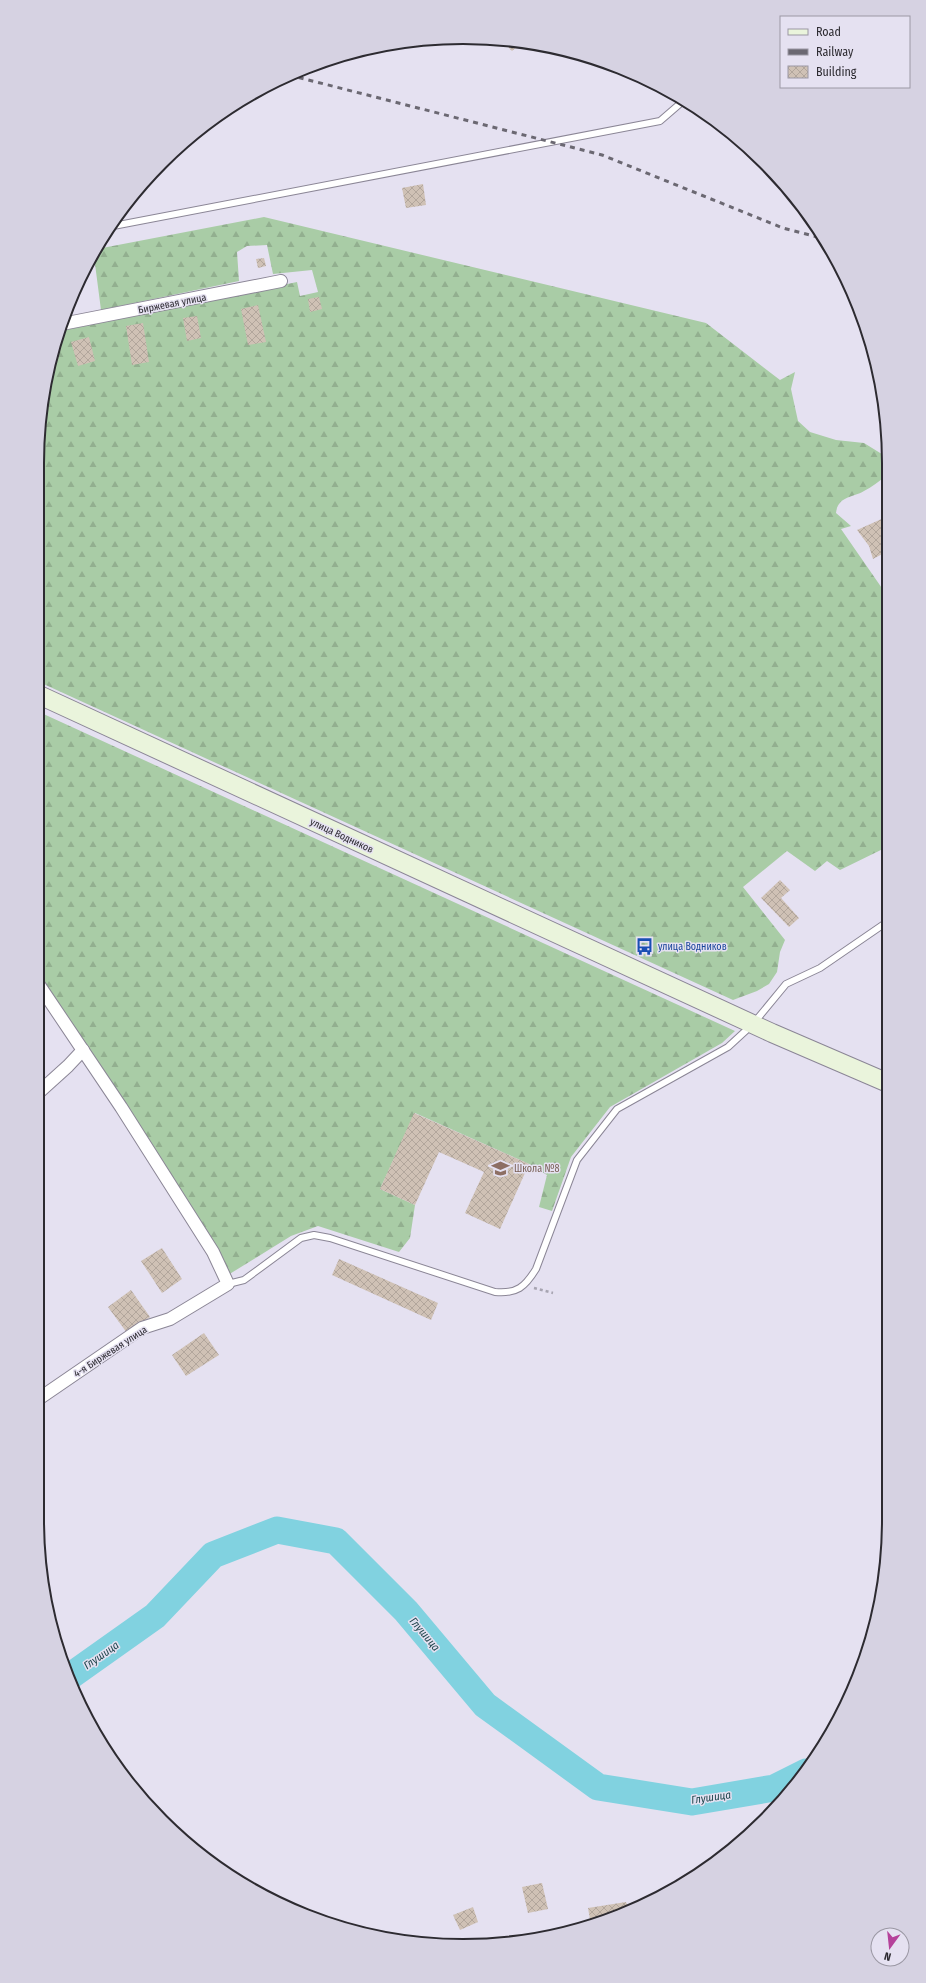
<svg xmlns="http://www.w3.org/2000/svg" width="926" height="1983" font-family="'Fira Sans Condensed',sans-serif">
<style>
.forest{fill:url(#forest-firs)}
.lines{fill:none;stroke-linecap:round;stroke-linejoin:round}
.river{stroke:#81d2e0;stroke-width:27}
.building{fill:url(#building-cross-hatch)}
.lane-casing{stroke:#8b8696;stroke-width:8}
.street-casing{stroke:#8b8696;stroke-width:14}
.secondary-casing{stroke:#8b8696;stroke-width:20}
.path{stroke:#a7a4b1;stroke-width:2.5;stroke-dasharray:3 3;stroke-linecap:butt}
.lane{stroke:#fff;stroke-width:6}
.street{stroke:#fff;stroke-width:12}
.secondary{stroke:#eaf4dc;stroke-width:18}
.rail{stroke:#6b6872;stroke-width:3;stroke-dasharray:5 5;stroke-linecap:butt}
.labels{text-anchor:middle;stroke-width:3;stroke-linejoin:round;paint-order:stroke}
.street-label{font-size:10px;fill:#2d2b31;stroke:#e5e1f1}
.transit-label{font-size:10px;fill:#164399;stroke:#e5e1f1;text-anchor:start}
.education-label{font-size:10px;fill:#785e54;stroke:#e5e1f1;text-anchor:start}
.water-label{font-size:11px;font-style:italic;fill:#21474e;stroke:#e5e1f1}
.rim{fill:none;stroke:#2d2b31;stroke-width:2}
</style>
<defs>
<pattern id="forest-firs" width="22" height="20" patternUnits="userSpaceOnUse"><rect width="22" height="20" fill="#a9cca6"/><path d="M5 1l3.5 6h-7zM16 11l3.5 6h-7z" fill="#92af8f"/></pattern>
<pattern id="building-cross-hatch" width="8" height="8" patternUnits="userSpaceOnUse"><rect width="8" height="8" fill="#cfc1b5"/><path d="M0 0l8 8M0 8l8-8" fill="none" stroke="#b2a69c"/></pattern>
</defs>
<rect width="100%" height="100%" fill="#e5e1f1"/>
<g class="forest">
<path d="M264 217 706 323 780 380 795 372 791 389 798 421 810 432 836 440 864 443 885 456 886 476C879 481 872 487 864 491 852 498 838 496 836 513L851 526 841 529 886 594 887 847 840 870 827 861 815 871 787 851 743 887 785 940 780 952 777 972 769 984 757 991 733 1000 37 681V463L45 380 60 331 297 282 300 296 318 292 312 270 273 274 267 245 247 246 237 252 239 281 101 310 95 264 87 266 97 249Z"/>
<polygon points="37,711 735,1031 722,1043 610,1107 571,1157 552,1211 539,1207 547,1175 529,1164 415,1113 380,1189 415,1205 410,1238 399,1252 318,1226 291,1236 228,1275 217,1247 37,971"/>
</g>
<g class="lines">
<polyline class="river" points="69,1677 155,1616 213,1555 277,1530 336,1541 406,1611 485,1705 598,1787 692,1802 774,1788 806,1772"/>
</g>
<g class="building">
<polygon points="502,41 515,42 521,43 512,51"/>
<polygon points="423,184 426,205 406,208 402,188"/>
<polygon points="264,258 266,266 258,268 256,259"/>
<polygon points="319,297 322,309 310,312 308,299"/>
<polygon points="258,305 266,342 248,345 241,309"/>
<polygon points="197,316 201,338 187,341 183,318"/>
<polygon points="143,323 149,362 132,365 126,326"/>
<polygon points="89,337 95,361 78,366 71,342"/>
<polygon points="886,517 886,552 873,559 869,546 857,530"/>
<polygon points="780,880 790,890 781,898 799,918 789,927 761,898"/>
<polygon points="414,1113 529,1164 500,1229 465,1213 484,1172 439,1152 415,1205 380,1189"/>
<polygon points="162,1248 182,1279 162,1293 141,1261"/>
<polygon points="339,1259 438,1303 431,1320 332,1275"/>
<polygon points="131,1290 150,1317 127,1333 108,1307"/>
<polygon points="204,1333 219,1355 186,1376 172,1355"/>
<polygon points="542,1883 548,1909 528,1913 522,1887"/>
<polygon points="626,1902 629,1910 591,1925 588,1908"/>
<polygon points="473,1907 478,1922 460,1930 453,1915"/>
</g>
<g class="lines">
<defs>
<g id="lane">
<polyline points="108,227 660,121 682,102"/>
<path d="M228 1284 244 1280 301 1238 314 1235 330 1238 495 1292C517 1294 525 1287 536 1269L577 1160 617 1109 728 1047 753 1024 786 984 820 968 887 922"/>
</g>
<g id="street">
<polyline points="62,324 281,281"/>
<polyline points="37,1094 68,1066 83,1050"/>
<polyline points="37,1400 142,1328 170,1319 228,1284 213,1252 121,1107 37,982"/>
</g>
<polyline id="secondary" points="37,694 772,1033 888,1083"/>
</defs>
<use href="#lane" class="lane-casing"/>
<use href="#street" class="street-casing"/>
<use href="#secondary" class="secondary-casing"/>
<polyline class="path" points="534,1288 553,1293"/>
<use href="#lane" class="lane"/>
<use href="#street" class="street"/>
<use href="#secondary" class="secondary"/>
<polyline class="rail" points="289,75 602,155 783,228 821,238"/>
</g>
<defs>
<symbol id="bus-bare" viewBox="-9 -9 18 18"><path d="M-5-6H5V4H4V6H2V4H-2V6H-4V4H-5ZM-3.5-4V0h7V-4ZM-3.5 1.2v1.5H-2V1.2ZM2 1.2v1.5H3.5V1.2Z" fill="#1a4fb4" stroke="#e5e1f1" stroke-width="2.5" paint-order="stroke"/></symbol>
<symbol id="school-bare" viewBox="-9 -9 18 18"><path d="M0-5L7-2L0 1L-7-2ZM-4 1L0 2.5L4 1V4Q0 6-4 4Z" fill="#8d6e63" stroke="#e5e1f1" stroke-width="2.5" paint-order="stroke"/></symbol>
</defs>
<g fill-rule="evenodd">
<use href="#bus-bare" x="632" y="934" width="25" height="25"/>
<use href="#school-bare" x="488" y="1156" width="25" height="25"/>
</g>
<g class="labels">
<g class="street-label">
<text transform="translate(172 303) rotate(-11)" y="4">Биржевая улица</text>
<text transform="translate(342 835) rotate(25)" y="4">улица Водников</text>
<text transform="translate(110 1351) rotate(-33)" y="4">4-я Биржевая улица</text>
</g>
<g class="transit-label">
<text x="658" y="950">улица Водников</text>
</g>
<g class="education-label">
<text x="514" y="1172">Школа №8</text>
</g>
<g class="water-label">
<text transform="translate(425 1634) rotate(50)" y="4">Глушица</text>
<text transform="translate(101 1655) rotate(-35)" y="4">Глушица</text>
<text transform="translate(711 1797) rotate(-8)" y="4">Глушица</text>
</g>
</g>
<path d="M0 0H926V1983H0ZM463 44H463A419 419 0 0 1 882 463V1520A419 419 0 0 1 463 1939H463A419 419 0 0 1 44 1520V463A419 419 0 0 1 463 44Z" fill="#d6d2e2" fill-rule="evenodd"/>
<path class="rim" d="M463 44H463A419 419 0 0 1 882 463V1520A419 419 0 0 1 463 1939H463A419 419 0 0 1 44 1520V463A419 419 0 0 1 463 44Z"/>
<rect x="780" y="16" width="130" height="72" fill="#e5e1f1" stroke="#9b98a4"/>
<rect x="788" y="29" width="20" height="6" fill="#eaf4dc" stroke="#9b98a4"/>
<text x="816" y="36" font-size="12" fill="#2d2b31">Road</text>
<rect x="788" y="49" width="20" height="6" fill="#6b6872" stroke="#9b98a4"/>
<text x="816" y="56" font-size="12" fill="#2d2b31">Railway</text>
<rect x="788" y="66" width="20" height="12" fill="url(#building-cross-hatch)" stroke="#9b98a4"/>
<text x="816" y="76" font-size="12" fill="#2d2b31">Building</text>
<g transform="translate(890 1947) rotate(195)"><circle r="19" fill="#e5e1f1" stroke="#9b98a4"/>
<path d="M0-3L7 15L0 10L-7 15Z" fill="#b5429b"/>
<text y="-6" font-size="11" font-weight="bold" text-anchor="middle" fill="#2d2b31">N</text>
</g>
</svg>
